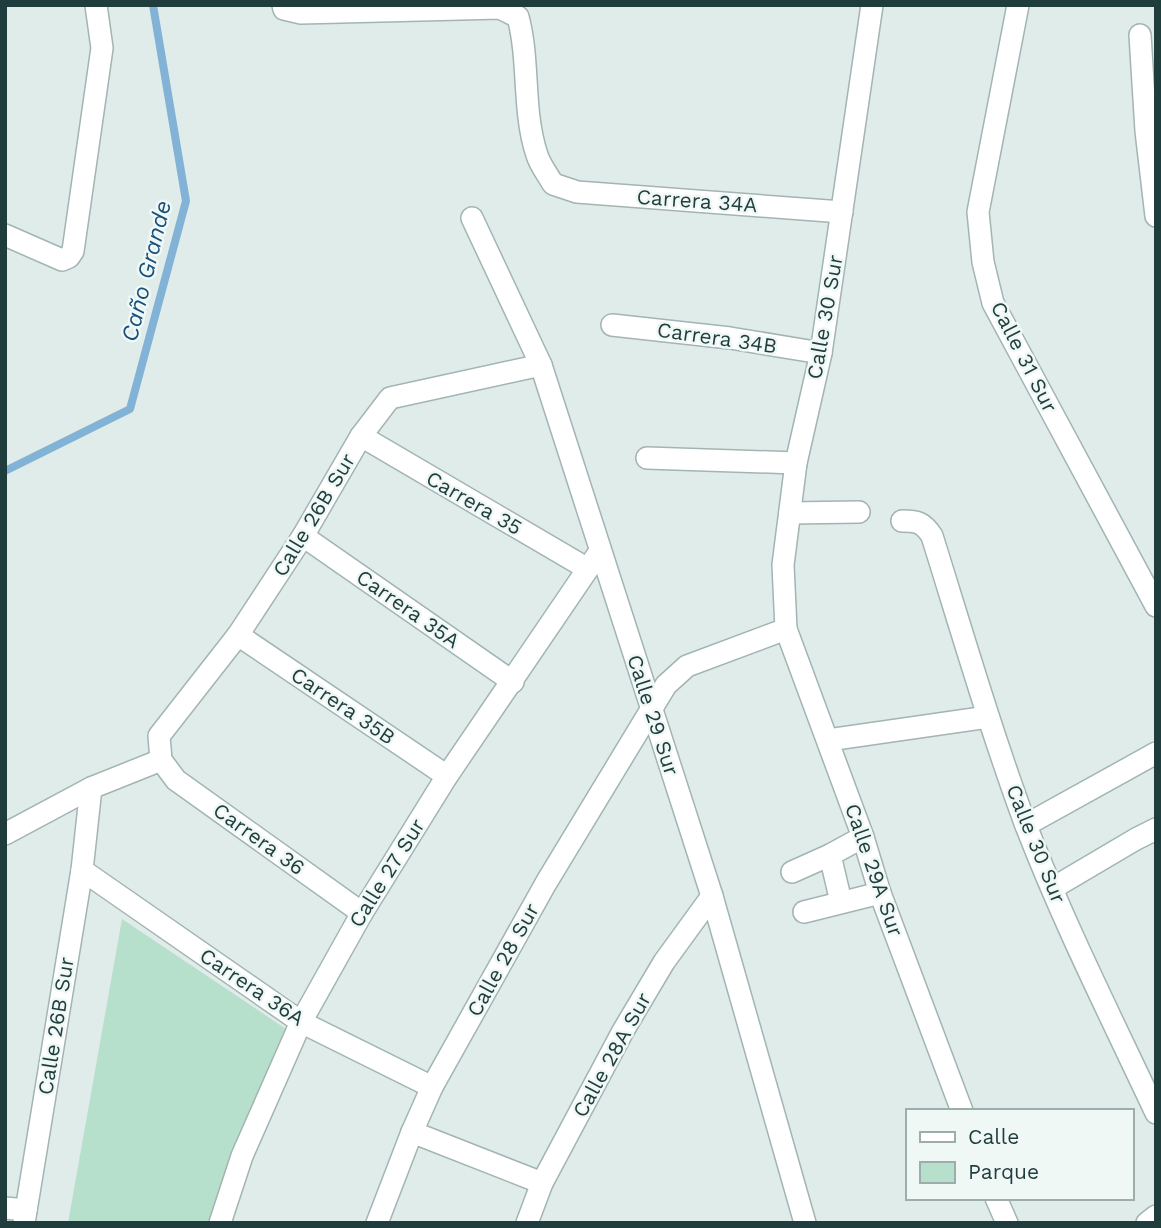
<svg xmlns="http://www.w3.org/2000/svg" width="1161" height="1228" font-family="'Work Sans',sans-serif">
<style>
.green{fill:#b6dfcc}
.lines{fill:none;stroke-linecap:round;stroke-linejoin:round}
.stream{stroke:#82b3d6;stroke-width:8}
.minor-casing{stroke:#a2b4b3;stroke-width:24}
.minor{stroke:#fff;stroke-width:21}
.labels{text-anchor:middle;stroke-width:5;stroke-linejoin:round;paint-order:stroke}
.street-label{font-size:21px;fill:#1f3d3d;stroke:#f0f8f6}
.water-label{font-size:23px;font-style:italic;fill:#15507d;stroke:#f0f8f6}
</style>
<rect width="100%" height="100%" fill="#dfecea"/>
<polygon class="green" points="122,919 289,1031 215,1223 68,1223"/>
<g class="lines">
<polyline class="stream" points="5,471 130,409 186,201 153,5"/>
<defs>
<g id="minor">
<path d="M283 5 284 9 301 13 500 8 518 17C530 62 522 110 537 155 540 165 548 175 553 184L577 192 842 212"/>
<polyline points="872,5 821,353 796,463 783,565 786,629 863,837 880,893 962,1111"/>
<polyline points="1018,5 978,212 983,262 993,303 1156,606"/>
<polyline points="1140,35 1146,131 1156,216"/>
<polyline points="472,218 541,365 712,896 805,1223"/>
<polyline points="5,235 62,260 69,257 73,251 102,48 96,5"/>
<polyline points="612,325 730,338 821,353"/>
<polyline points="361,436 588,569"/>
<polyline points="647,458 796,463"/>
<polyline points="790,513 859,512"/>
<path d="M902 521C917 521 923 522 932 536 962 632 990 728 1025 823 1063 922 1111 1017 1156 1113"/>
<polyline points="303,536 513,682"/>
<polyline points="238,635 447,776"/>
<polyline points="828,740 988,717"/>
<polyline points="161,760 159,736 238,635 303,536 361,436 390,398 541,365"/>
<polyline points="161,760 176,780 362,913"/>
<polyline points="1026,825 1156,753"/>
<polyline points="5,834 91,788 161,760"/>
<polyline points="830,855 841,902"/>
<polyline points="82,870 301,1022 432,1087"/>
<polyline points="792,872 830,855 863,837"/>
<polyline points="1053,888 1136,839 1156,829"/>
<polyline points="804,912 880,893"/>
<polyline points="412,1132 542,1183"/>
<polyline points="996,1198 1007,1223"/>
<polyline points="5,1208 26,1210"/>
<polyline points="24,1223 82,870 91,788"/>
<polyline points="220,1223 242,1156 301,1022 362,913 447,776 600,551"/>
<polyline points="377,1223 412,1132 432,1087 546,883 666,685 687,666 786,629"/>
<polyline points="527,1223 542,1183 623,1031 664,962 712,896"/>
<polyline points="1147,1223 1156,1216"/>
</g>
</defs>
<use href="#minor" class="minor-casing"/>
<use href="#minor" class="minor"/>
</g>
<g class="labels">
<g class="street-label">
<text transform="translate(697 201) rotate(4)" y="7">Carrera 34A</text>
<text transform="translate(825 317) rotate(-80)" y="7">Calle 30 Sur</text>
<text transform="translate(717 338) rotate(8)" y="7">Carrera 34B</text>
<text transform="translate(1024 357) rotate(63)" y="7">Calle 31 Sur</text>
<text transform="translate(474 503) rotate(30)" y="7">Carrera 35</text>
<text transform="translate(314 515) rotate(-59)" y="7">Calle 26B Sur</text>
<text transform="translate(408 609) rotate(35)" y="7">Carrera 35A</text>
<text transform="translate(343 706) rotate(34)" y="7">Carrera 35B</text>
<text transform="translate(653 715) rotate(72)" y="7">Calle 29 Sur</text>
<text transform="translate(259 839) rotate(36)" y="7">Carrera 36</text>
<text transform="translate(1036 844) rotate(68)" y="7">Calle 30 Sur</text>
<text transform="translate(874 870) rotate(71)" y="7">Calle 29A Sur</text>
<text transform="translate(387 873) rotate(-58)" y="7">Calle 27 Sur</text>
<text transform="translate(503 960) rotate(-61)" y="7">Calle 28 Sur</text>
<text transform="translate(252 987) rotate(34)" y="7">Carrera 36A</text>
<text transform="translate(56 1026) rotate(-81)" y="7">Calle 26B Sur</text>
<text transform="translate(612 1055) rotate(-61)" y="7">Calle 28A Sur</text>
</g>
<g class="water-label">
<text transform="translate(146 271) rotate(-76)" y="8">Caño Grande</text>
</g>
</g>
<rect width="1161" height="1228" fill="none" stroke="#1f3d3d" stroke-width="14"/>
<rect x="906" y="1109" width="228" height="91" fill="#f0f8f6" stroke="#9cadac" stroke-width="2"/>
<rect x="920" y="1132" width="35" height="10" fill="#ffffff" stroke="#9cadac" stroke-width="2"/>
<text x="968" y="1144" font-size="21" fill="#1f3d3d">Calle</text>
<rect x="920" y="1162" width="35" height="21" fill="#b6dfcc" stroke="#9cadac" stroke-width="2"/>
<text x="968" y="1179" font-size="21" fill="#1f3d3d">Parque</text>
</svg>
